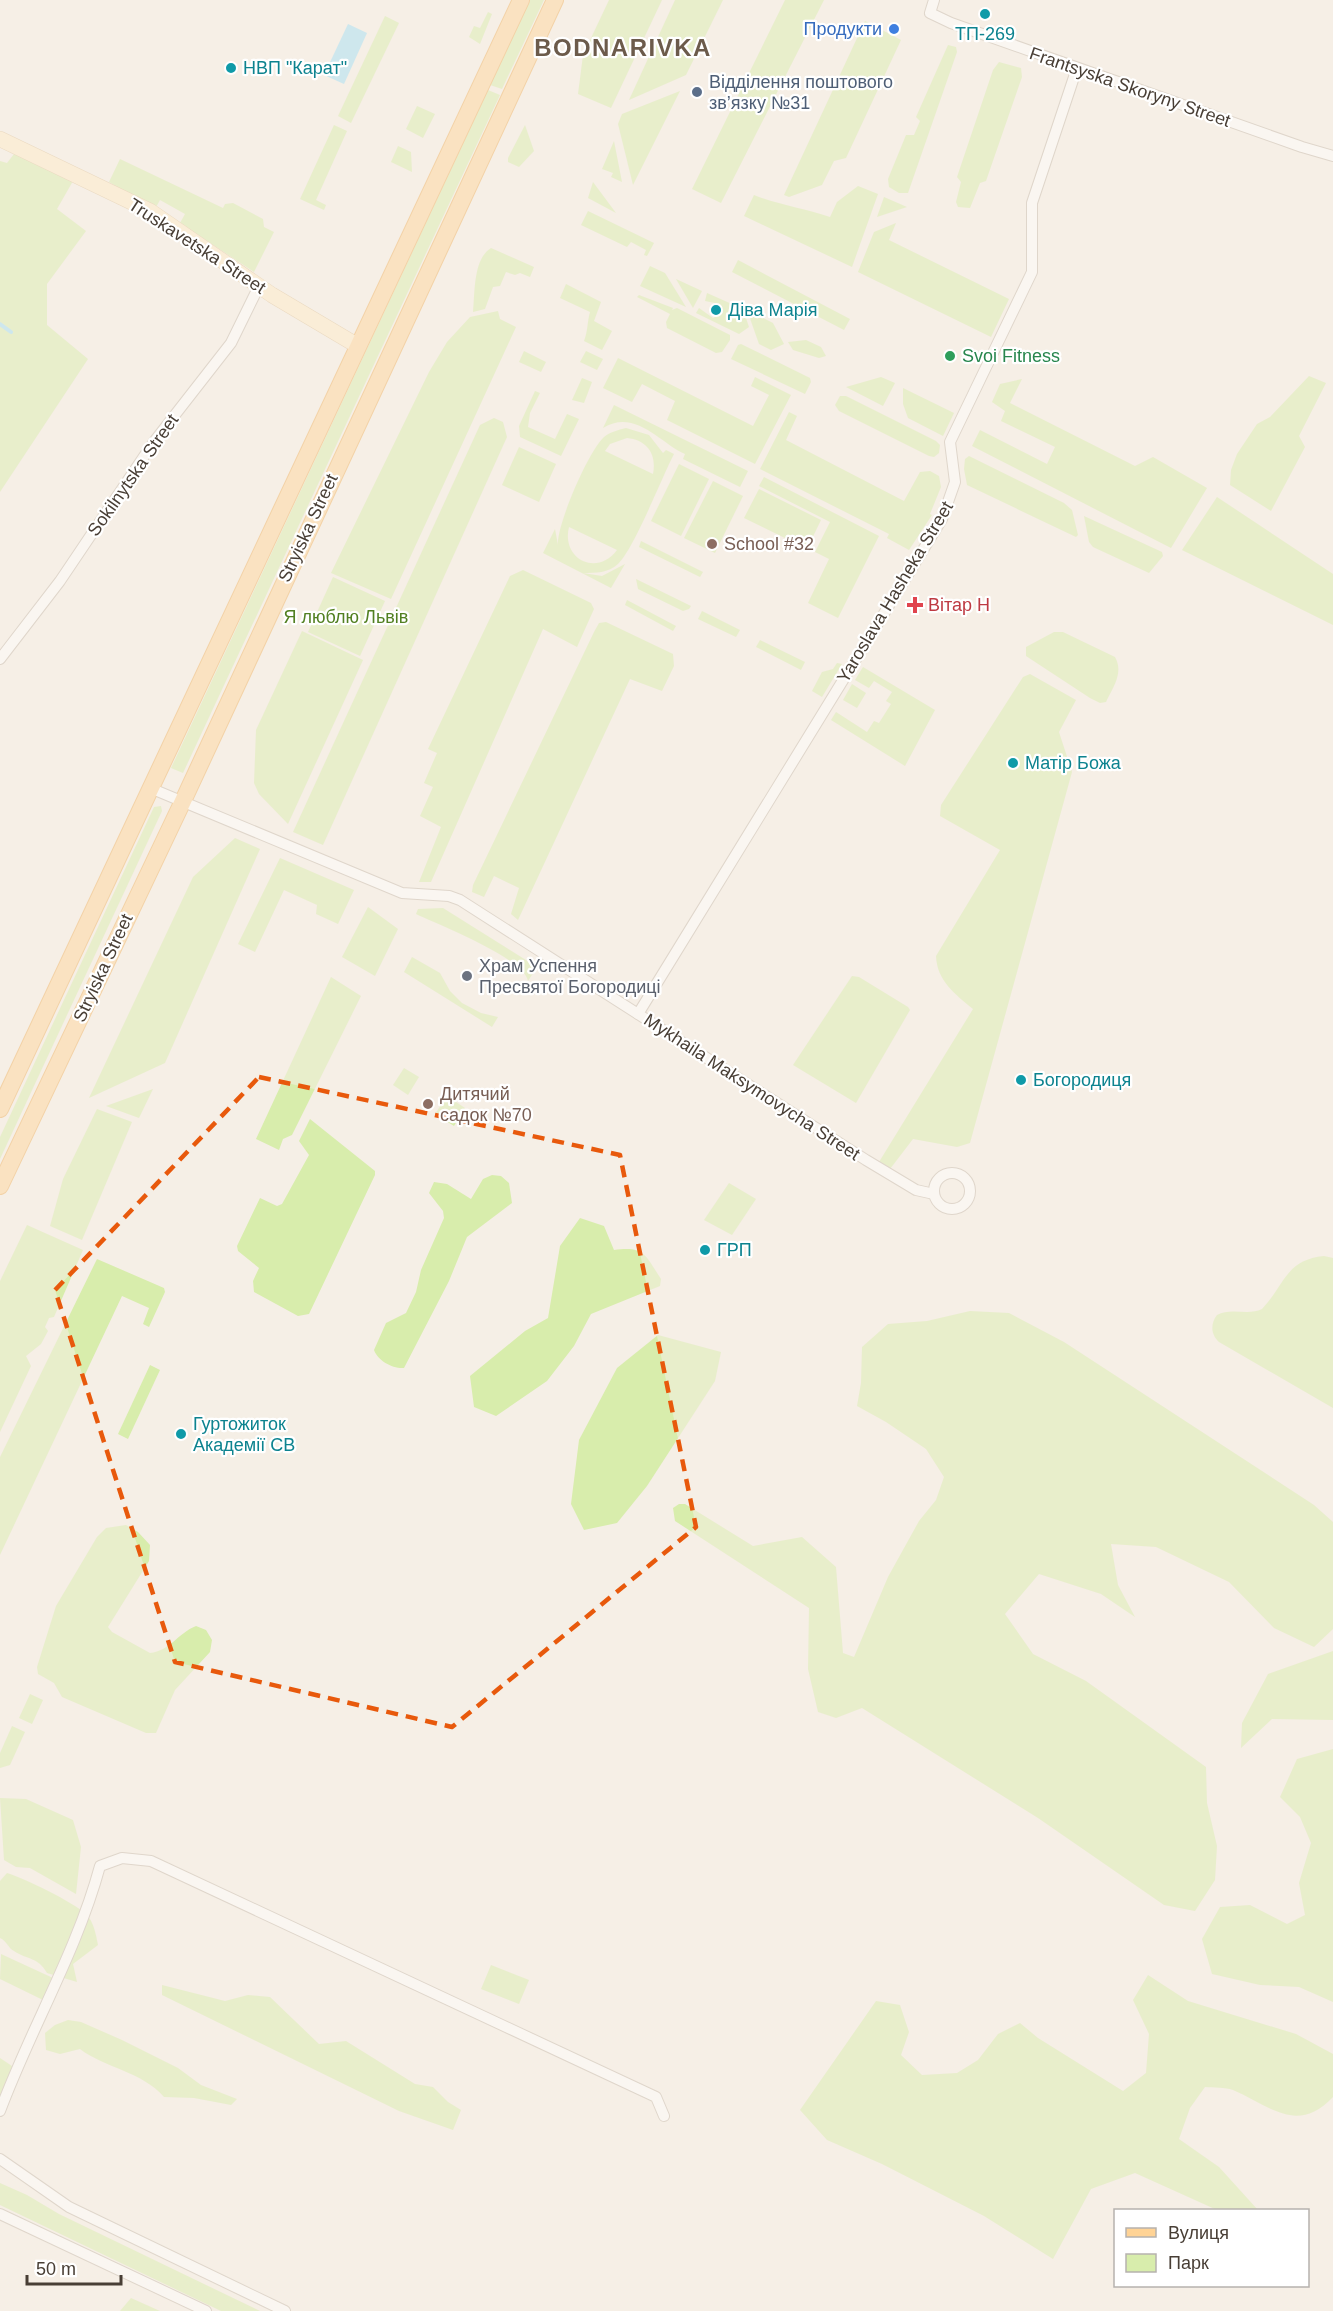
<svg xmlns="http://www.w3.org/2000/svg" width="1333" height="2311" font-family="Arial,sans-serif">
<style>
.green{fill:#d8edac;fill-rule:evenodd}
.water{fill:#9ddef7}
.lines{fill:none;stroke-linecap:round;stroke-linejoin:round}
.stream{stroke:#9ddef7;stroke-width:4}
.street-casing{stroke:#c4b8ab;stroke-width:12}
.secondary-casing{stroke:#dcc094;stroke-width:16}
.primary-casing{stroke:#efaf5b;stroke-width:18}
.street{stroke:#fff;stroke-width:10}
.secondary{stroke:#ffeac6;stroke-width:15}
.primary{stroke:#ffd395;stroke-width:16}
.marked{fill:none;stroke:#e8590c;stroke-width:4.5;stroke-dasharray:12 8;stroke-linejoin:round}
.culture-dot{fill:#0f9aa8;stroke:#fff;stroke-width:2}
.shop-dot{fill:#3f7fe0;stroke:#fff;stroke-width:2}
.service-dot{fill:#5c6f8a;stroke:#fff;stroke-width:2}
.leisure-dot{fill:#2e9e5b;stroke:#fff;stroke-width:2}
.education-dot{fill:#8d6e63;stroke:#fff;stroke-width:2}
.health-dot{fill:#e0444e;stroke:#fff;stroke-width:2}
.worship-dot{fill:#6b7280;stroke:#fff;stroke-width:2}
.labels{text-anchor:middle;stroke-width:4.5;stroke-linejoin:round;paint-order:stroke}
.shop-label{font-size:18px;fill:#366cbe;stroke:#fff;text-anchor:end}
.culture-label{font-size:18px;fill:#0d838f;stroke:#fff;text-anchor:start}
.service-label{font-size:18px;fill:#4e5e75;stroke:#fff;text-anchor:start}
.street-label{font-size:18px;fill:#483e35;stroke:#fff}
.leisure-label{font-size:18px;fill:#27864d;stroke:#fff;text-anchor:start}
.education-label{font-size:18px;fill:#785e54;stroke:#fff;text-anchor:start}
.health-label{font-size:18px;fill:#be3a42;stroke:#fff;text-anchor:start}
.park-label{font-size:18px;fill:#528022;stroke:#fff}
.worship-label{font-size:18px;fill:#5b616d;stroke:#fff;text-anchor:start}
.district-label{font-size:24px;font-weight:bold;letter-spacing:1.5px;fill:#6c5b4b;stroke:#fff}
</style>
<rect width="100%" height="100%" fill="#f5efe6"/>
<g class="green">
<polygon points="530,0 544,0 502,89 490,85"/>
<polygon points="609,0 662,0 611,108 578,94 583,55"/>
<polygon points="675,0 723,0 686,75 629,100"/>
<polygon points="785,0 824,0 721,203 692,189"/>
<polygon points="488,12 492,14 480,44 469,37 474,26 480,28"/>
<polygon points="385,16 399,23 351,123 338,116"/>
<polygon points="865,21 901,40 846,158 834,161 822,185 789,197 784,195"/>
<polygon points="948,45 956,47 957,52 908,193 899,193 889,187 888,179 906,135 914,135 920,121 916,117"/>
<polygon points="999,62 1021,68 1022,77 986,181 980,183 970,208 958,207 956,202 961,182 957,177 993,70"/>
<polygon points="488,90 500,95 183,773 171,768"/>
<polygon points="680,91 633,185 618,124 622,114"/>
<polygon points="417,106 435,114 423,138 406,129"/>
<polygon points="334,125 347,131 316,200 326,205 324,210 300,199"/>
<polygon points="525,125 534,151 519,167 508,162 508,158"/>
<polygon points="614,141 622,182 611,177 613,173 602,169"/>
<polygon points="398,146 411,152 412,172 391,162"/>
<polygon points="14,154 73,181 57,209 86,231 47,284 47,325 88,359 0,492 0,161 7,163"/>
<polygon points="120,159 223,208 225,204 233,203 263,219 264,227 274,232 254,272 180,223 185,214 160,200 155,209 109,182"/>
<polygon points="593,182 616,213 588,198"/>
<path d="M858 186 878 194 852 267 744 216 754 195C779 205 804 208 830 217L837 202Z"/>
<polygon points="884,197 907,207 877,217"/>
<polygon points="588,211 654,243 647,256 644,255 646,250 631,242 627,247 581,225"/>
<polygon points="896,223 889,240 1009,299 991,337 858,272 874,232"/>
<path d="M491 248 534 267 530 277 520 273 515 275 506 272 500 286 493 287 485 309 473 312C475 293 473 259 491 248Z"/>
<polygon points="738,260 850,319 844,330 732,272"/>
<polygon points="650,266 665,273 686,307 640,286"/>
<polygon points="676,279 702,291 693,308"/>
<path d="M566 284 601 302 594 321 612 331 602 350 584 341C588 331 587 323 590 312L560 298Z"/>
<polygon points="707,293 743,309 749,327 739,334 696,313 699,308 713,318 723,313 720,304 705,301"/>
<polygon points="639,295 673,308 672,310 677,308 730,335 730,340 722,352 716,353 667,328 666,322 670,314 637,297"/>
<polygon points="747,310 773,323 784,344 771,350 759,344"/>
<polygon points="498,311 500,319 516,327 391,599 331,573 429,372 447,342 470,317"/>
<polygon points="806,340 821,347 826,356 819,358 793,350 788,342"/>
<polygon points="741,344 810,378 811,382 805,394 731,359 738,345"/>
<polygon points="524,351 546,362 541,372 519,362"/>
<polygon points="586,351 603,359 597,370 580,362"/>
<polygon points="618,358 753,426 769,395 751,386 755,377 791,395 755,464 667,420 675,401 642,384 632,402 603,388"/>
<polygon points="1309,376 1326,383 1299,436 1305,447 1271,511 1230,485 1231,470 1237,454 1257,424 1270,417"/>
<polygon points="881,377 895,383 883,406 846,387"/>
<polygon points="582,378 592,382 584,403 572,400"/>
<polygon points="1022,379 1010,403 1135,466 1153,457 1207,488 1171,548 972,446 980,430 1047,464 1055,447 1001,421 1005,411 992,402 1000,384"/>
<polygon points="903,388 954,413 943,436 908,418 903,404"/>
<polygon points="535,391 540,393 530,413 528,427 555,439 567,414 579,419 561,456 520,437 519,426"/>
<polygon points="840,396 846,396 936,441 940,445 939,453 934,457 929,456 839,411 835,405"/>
<path d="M614 405 748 471 740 487 683 459 685 454C660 443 635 408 603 428Z"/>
<polygon points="789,412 797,416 786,440 904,501 920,472 930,471 939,476 941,487 930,514 932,515 909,550 887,538 889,534 760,469"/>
<polygon points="494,418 503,422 507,437 323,845 293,832 480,425"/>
<path d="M626 428 649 435 663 453 666 450 674 454C662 477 634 549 618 564 608 573 596 573 583 573L602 576 625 564 611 588 543 553 555 529 558 545C556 526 589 450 604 437 610 432 618 430 626 428ZM627 438C647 440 657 454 653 474L605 451 610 444ZM569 527 617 550C597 577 561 559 569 527Z"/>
<polygon points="519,447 556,464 539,502 502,485"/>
<polygon points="969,456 1064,503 1072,510 1078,535 1076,537 967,485 964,469 965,459"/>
<polygon points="679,464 709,479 681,536 651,521"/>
<polygon points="764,477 879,536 838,618 808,603 829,559 815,552 830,522 759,486"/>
<polygon points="713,481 743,496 715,553 684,538"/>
<polygon points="759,489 821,520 807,549 744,518"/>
<polygon points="1217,497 1333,574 1333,625 1182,550"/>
<polygon points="1084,516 1162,552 1163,556 1149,573 1093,547 1089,542"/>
<polygon points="641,541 703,572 700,577 639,547"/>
<polygon points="523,570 591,603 594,609 577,647 543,629 431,882 419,882 441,827 420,816 433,787 424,783 437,753 428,749 510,576"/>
<polygon points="333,577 385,601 360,656 308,632"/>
<polygon points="636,579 691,606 689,609 683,611 638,589"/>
<polygon points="627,600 676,626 673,631 625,605"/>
<polygon points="702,611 740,630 736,637 698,619"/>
<polygon points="606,622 673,654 674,666 662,691 630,679 518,920 511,914 519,888 494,876 484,897 472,892 473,885 594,632 599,623"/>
<polygon points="302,631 363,660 288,824 259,794 254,783 256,730"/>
<path d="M1054 632H1063L1115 657C1124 673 1113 687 1106 702L1100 703 1090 698 1026 656V647Z"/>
<polygon points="760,640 805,662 801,670 756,647"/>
<polygon points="837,663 842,664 822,697 812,691 822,672 833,669"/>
<polygon points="863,667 935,710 905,766 831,720 836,712 867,732 874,721 879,723 891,704 886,701 892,692 874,681 869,688 855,680"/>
<path d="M1030 674 1076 700 1059 732 1072 772 970 1143 957 1147 913 1139 890 1169 883 1167 879 1162 973 1009C955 994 937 981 936 956L1000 850 940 816 941 805 1023 677Z"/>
<polygon points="852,684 866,693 857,708 843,700"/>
<polygon points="161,806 162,811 0,1159 0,1137 154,807"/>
<polygon points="235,838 260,849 165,1063 89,1098 193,877"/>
<polygon points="280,858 354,890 338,924 316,914 317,905 284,890 255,952 238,944"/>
<polygon points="368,907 398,929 375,976 342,957"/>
<path d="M443 908 537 967 528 981C524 958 439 925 416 914L418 909Z"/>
<polygon points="412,957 440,973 450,991 462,1003 481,1013 498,1017 492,1027 404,972"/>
<polygon points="852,976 859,977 908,1007 910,1010 856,1103 793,1065"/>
<polygon points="331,977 361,996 292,1135 283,1139 279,1150 256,1139"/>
<polygon points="404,1068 419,1077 408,1095 393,1085"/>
<polygon points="153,1089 139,1118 106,1106"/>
<polygon points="447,1096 465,1108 454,1126 435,1114"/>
<polygon points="97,1109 132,1122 82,1240 50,1226 63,1179"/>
<polygon points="310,1119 375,1171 375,1175 309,1314 298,1316 254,1292 253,1281 259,1268 238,1251 237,1246 260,1198 277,1206 282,1204 309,1155 299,1141"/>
<path d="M492 1175 501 1176 509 1183 512 1203 467 1237 449 1281 404 1368C393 1369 378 1361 374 1350L386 1323 406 1313 416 1292 421 1270 444 1218 443 1211 429 1193 434 1182 447 1184 471 1199 483 1179Z"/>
<polygon points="729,1183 756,1199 732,1235 704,1220"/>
<path d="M580 1218 604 1226 614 1250C645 1246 645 1255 661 1279L660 1286 591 1314 574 1346 547 1381 496 1416 474 1407 470 1376 525 1331 548 1318 560 1246Z"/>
<polygon points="27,1225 83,1250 54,1317 49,1318 45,1327 48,1331 41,1344 26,1356 31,1366 0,1432 0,1281"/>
<path d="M1324 1256 1333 1258V1408L1219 1342C1211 1335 1210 1324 1217 1315 1231 1307 1248 1316 1262 1309 1285 1285 1285 1260 1324 1256Z"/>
<polygon points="97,1259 164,1288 165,1292 149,1327 143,1324 149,1308 122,1296 0,1555 0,1457"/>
<polygon points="970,1311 1009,1313 1064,1342 1314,1505 1333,1522 1333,1629 1314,1647 1274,1628 1229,1582 1156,1547 1111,1544 1118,1585 1135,1617 1101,1594 1039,1574 1005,1614 1033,1654 1086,1681 1206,1767 1207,1803 1217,1846 1215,1880 1195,1911 1164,1905 1038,1818 862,1708 836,1718 818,1712 808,1669 809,1608 675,1521 673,1508 679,1504 685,1504 753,1546 802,1537 836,1567 843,1653 854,1657 888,1577 919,1521 936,1500 944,1477 926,1449 886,1422 857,1406 861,1383 862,1347 888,1324 927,1321"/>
<polygon points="658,1335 721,1352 715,1381 647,1486 617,1523 584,1530 571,1504 579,1440 617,1368"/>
<polygon points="150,1365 160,1370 128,1439 118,1434"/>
<path d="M126 1525 138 1532 150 1545 149 1561 108 1627 112 1632 150 1653C170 1651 178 1633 196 1626L206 1630 212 1640 210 1652 175 1690 156 1733H146L62 1697 54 1683 38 1674 37 1667 56 1606 97 1537 106 1528Z"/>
<polygon points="1333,1651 1333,1720 1272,1719 1241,1748 1242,1723 1268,1674"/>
<polygon points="30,1694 43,1700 32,1724 19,1718"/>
<polygon points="12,1726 25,1732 10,1765 0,1768 0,1753"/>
<polygon points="1333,1749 1333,2002 1299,1987 1260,1985 1212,1974 1202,1939 1220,1907 1250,1905 1287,1924 1305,1915 1299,1883 1311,1843 1300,1817 1280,1797 1297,1759"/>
<polygon points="0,1798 26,1799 73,1820 81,1847 76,1894 30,1868 16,1867 4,1860"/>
<path d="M7 1873C26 1879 73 1902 86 1914 94 1922 96 1935 98 1945L73 1964 77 1982 47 1973C37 1956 29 1961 14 1951 8 1948 7 1941 0 1938V1881Z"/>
<polygon points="1,1954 53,1978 43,2000 0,1979"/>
<polygon points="491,1965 529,1980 519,2004 481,1989"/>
<path d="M1148 1975 1188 2001 1296 2034 1333 2054V2097C1297 2135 1270 2106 1233 2090 1225 2087 1214 2088 1205 2087L1190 2108 1179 2139 1219 2167 1258 2210H1217L1135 2173 1091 2189 1053 2259 984 2216 882 2164 827 2140 800 2110 876 2001 900 2005 909 2032 901 2055 922 2075 957 2073 978 2060 998 2034 1020 2023 1038 2038 1123 2091 1146 2073 1149 2034 1133 2000Z"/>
<polygon points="162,1985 225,2001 248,1995 270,1997 319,2044 346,2041 415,2084 433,2087 448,2102 461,2110 453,2130 399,2111 162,1995"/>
<path d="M68 2020 81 2022 122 2040 178 2068 201 2085 237 2099 231 2105 194 2098 164 2097C143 2072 105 2068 80 2049L60 2054 46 2050 45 2033 55 2025Z"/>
<polygon points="0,2058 12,2066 13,2084 0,2104"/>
<polygon points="0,2183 27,2195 59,2214 260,2311 221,2311 0,2205"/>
<polygon points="131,2298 160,2311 120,2311"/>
</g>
<polygon class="water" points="348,24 367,33 344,84 324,75"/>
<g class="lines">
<polyline class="stream" points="0,324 11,332"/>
<defs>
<g id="street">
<polyline points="934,0 930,13 951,23 1302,147 1333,156"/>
<polyline points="0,659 60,581 153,443 231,343 259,286"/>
<polyline points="150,788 402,893 449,896 460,900 866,1160 916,1190 934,1194"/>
<polyline points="638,1014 942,519 955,482 950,442 1032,272 1032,203 1077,68"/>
<circle cx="952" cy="1191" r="18"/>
<path d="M0 2111C31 2028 77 1951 100 1866L122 1858 151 1861 656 2097 664 2116"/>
<polyline points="0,2159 69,2207 285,2311"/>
<polyline points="0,2214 206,2311"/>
</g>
<polyline id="secondary" points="0,139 150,211 272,295 358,346"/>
<g id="primary">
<polyline points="0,1109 521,0"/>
<polyline points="0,1186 183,801 555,0"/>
</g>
</defs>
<use href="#street" class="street-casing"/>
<use href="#secondary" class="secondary-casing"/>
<use href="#primary" class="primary-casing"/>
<use href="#street" class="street"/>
<use href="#secondary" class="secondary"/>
<use href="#primary" class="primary"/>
</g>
<path d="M0 0H1333V2311H0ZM259 1077 620 1155 696 1527 452 1727 175 1662 55 1290Z" fill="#f5efe6" fill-opacity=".55" fill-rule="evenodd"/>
<path class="marked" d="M259 1077 620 1155 696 1527 452 1727 175 1662 55 1290Z"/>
<g class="culture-dot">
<circle cx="985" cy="14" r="6"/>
<circle cx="231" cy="68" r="6"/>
<circle cx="716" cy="310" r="6"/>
<circle cx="1013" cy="763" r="6"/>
<circle cx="1021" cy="1080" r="6"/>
<circle cx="705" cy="1250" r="6"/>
<circle cx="181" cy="1434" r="6"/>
</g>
<circle class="shop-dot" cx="894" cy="29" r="6"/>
<circle class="service-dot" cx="697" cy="92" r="6"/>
<circle class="leisure-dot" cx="950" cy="356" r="6"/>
<g class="education-dot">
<circle cx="712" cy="544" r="6"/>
<circle cx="428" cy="1104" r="6"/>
</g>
<path class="health-dot" d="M912 596h6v6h6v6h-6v6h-6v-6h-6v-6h6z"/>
<circle class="worship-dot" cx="467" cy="976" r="6"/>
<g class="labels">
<g class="shop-label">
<text x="882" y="35">Продукти</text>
</g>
<g class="culture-label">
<text x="985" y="40" text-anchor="middle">ТП-269</text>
<text x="243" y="74">НВП "Карат"</text>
<text x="728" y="316">Діва Марія</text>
<text x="1025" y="769">Матір Божа</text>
<text x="1033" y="1086">Богородиця</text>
<text x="717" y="1256">ГРП</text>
<text x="193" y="1430">Гуртожиток<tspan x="193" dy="21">Академії СВ</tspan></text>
</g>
<g class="service-label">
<text x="709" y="88">Відділення поштового<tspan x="709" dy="21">зв’язку №31</tspan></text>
</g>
<g class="street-label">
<text transform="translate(1130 87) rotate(19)" y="6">Frantsyska Skoryny Street</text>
<text transform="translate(197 246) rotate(33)" y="6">Truskavetska Street</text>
<text transform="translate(133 475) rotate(-55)" y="6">Sokilnytska Street</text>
<text transform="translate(308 528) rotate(-65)" y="6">Stryiska Street</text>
<text transform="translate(895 592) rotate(-59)" y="6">Yaroslava Hasheka Street</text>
<text transform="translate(103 968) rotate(-65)" y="6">Stryiska Street</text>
<text transform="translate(752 1087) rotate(33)" y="6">Mykhaila Maksymovycha Street</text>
</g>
<g class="leisure-label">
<text x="962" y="362">Svoi Fitness</text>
</g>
<g class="education-label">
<text x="724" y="550">School #32</text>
<text x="440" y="1100">Дитячий<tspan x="440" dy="21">садок №70</tspan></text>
</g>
<g class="health-label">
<text x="928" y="611">Вітар Н</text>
</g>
<g class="park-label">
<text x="346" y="623">Я люблю Львів</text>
</g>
<g class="worship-label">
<text x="479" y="972">Храм Успення<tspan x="479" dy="21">Пресвятої Богородиці</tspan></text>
</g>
<g class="district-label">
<text x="623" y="56">BODNARIVKA</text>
</g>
</g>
<rect x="1114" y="2209" width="195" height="78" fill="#ffffff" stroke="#b6b2ae" stroke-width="1.5"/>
<rect x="1126" y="2228" width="30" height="9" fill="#ffd395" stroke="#b6b2ae" stroke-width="1.5"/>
<text x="1168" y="2239" font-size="18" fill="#483e35">Вулиця</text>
<rect x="1126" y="2254" width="30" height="18" fill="#d8edac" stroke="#b6b2ae" stroke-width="1.5"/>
<text x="1168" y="2269" font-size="18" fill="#483e35">Парк</text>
<path d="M27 2275v9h94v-9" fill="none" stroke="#483e35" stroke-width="3"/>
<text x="36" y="2275" font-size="18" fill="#483e35" stroke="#ffffff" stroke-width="4.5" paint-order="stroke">50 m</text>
</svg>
